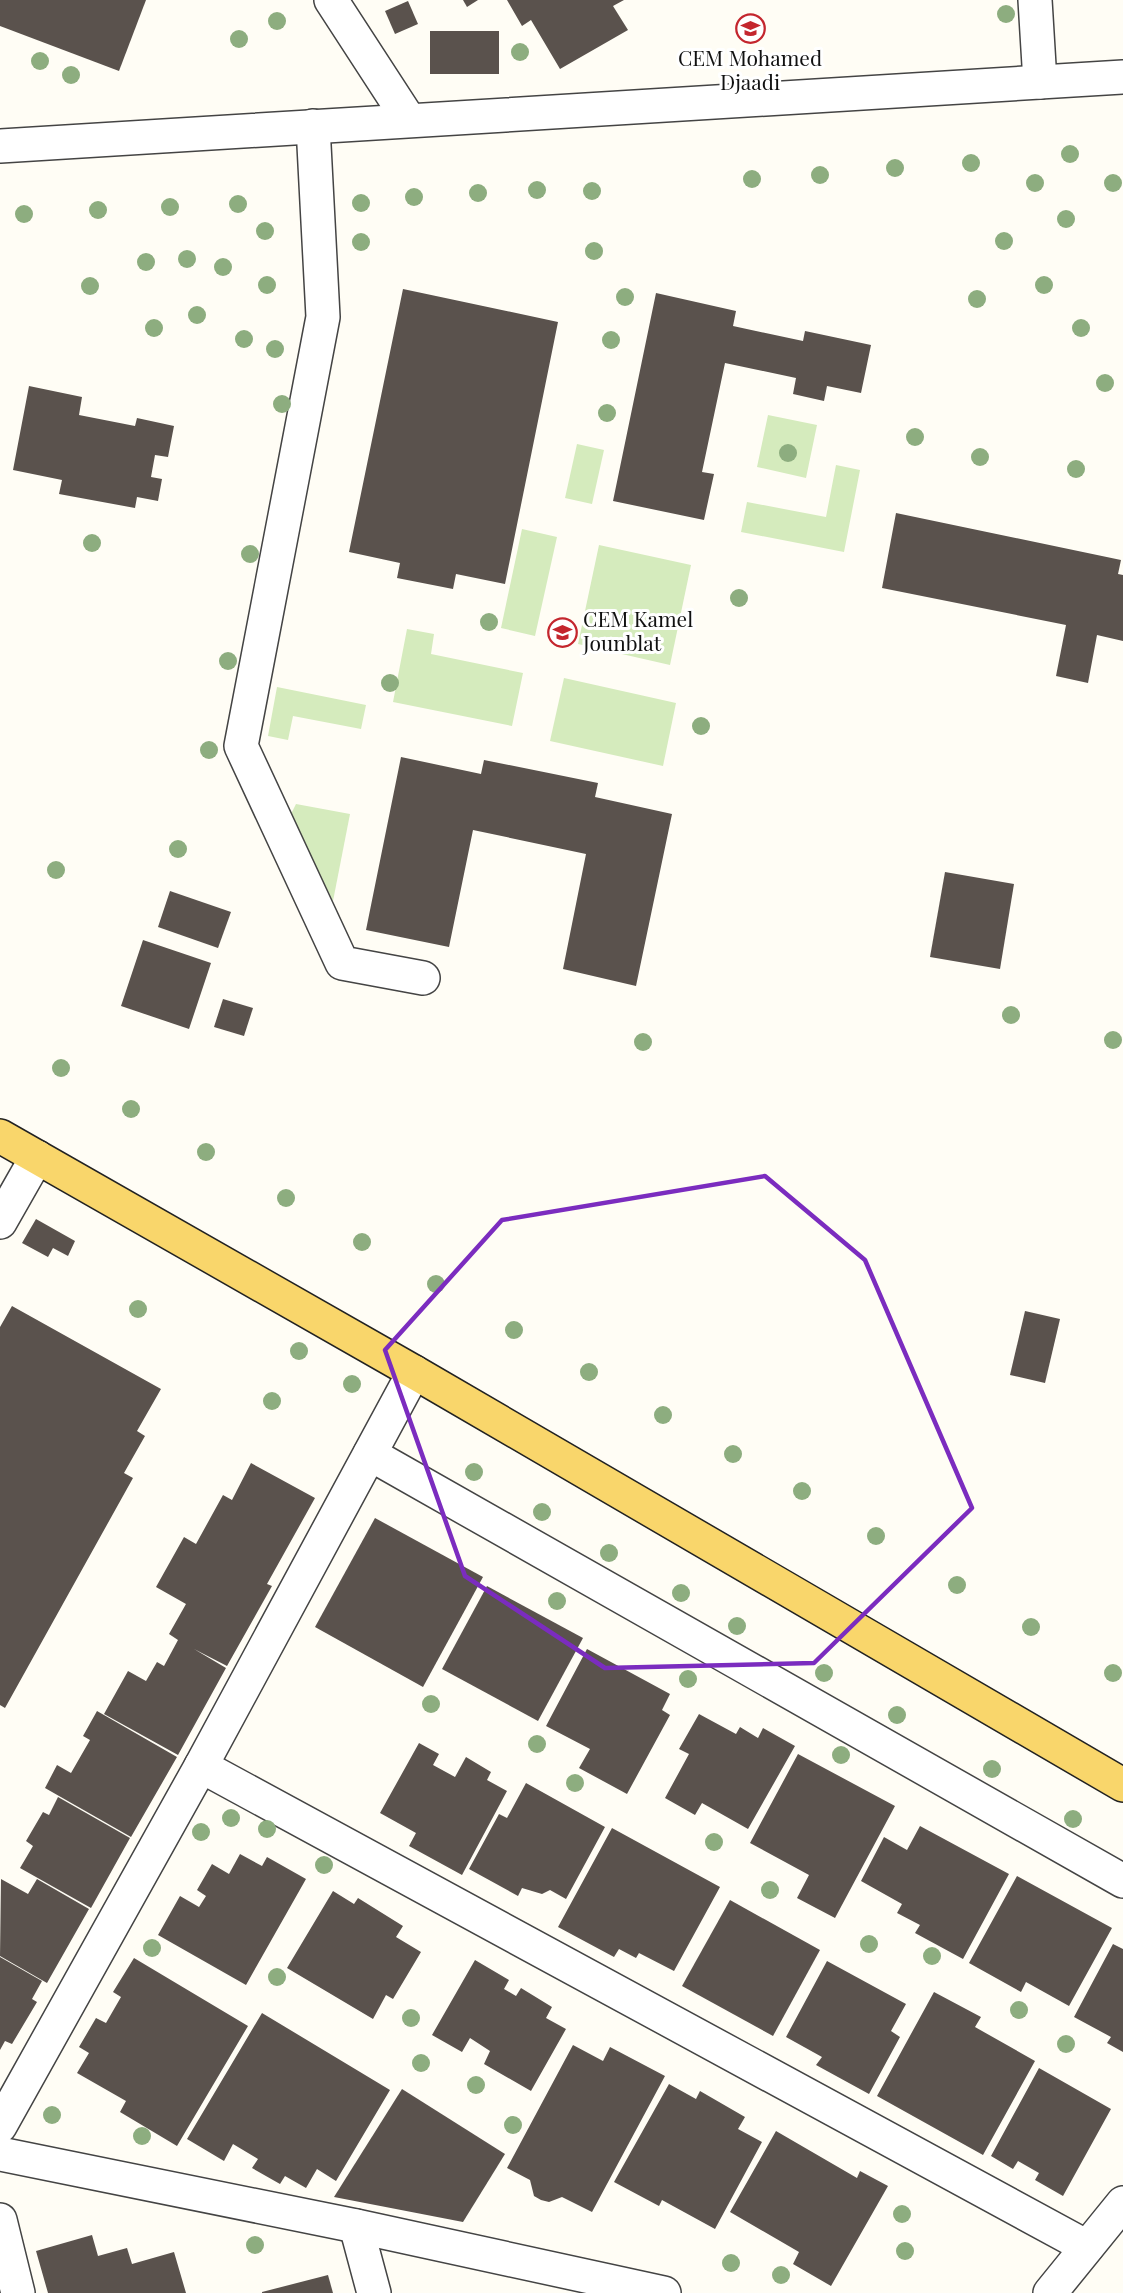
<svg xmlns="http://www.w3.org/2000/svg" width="1123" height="2293" font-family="'Playfair Display',serif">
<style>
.green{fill:#d5ebbd}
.building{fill:#5a524d}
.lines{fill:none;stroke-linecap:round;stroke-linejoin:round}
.minor-casing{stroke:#444;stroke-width:36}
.major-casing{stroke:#222;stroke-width:36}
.minor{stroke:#fff;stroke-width:33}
.major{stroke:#f9d66b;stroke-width:33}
.tree{fill:#8dad7f}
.marked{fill:none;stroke:#7b2cbf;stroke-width:4.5;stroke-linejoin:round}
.labels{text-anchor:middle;stroke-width:6;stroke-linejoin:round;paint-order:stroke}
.poi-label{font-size:21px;fill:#111;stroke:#fff}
</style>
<rect width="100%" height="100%" fill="#fffdf5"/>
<g class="green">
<polygon points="768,415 817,425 806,478 757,467"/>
<polygon points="577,444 604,450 592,504 565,498"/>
<polygon points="836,465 860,470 844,552 741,532 747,502 826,517"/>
<polygon points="522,529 557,537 535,636 501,628"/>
<polygon points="599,545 691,565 670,665 578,644"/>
<polygon points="407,629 434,634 431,654 523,673 512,726 393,702"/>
<polygon points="564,678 676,703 663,766 550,741"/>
<polygon points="277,687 366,705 361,729 293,716 288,740 268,736"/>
<polygon points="296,804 350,814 333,901 290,816"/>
</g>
<g class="building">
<polygon points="0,0 146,0 119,71 0,26"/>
<polygon points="463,0 478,0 467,7"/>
<polygon points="507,0 624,0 613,6 628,30 560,69 531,20 522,26"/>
<polygon points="408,1 418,24 395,34 385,11"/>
<rect x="430" y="31" width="69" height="43"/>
<polygon points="403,289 558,322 505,584 456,574 453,589 397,578 400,563 349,552"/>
<polygon points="656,293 736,311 733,326 803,341 805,331 871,345 861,393 827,386 824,401 793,394 796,378 725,363 702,472 714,474 704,520 613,501"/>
<polygon points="29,386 82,397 79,415 135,426 137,418 174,426 168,457 155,455 151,477 162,479 158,501 137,497 135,508 59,494 62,480 13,470"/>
<polygon points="896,513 1121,560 1118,574 1123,575 1123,641 1097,635 1088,683 1056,676 1066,625 882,588"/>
<polygon points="401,757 481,774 484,760 598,783 595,797 672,814 636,986 563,969 586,854 473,830 449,947 366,930"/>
<polygon points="945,872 1014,884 1000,969 930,957"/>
<polygon points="170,891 231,912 218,948 158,927"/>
<polygon points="143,940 211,963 189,1029 121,1006"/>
<polygon points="223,999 253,1008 244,1036 214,1027"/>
<polygon points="36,1219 75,1241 68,1256 53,1248 48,1257 22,1243"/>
<polygon points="12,1306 161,1389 137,1431 145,1436 124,1473 133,1478 5,1708 0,1705 0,1327"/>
<polygon points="1025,1311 1060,1319 1045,1383 1010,1375"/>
<polygon points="251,1463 315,1498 267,1584 272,1586 227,1666 194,1649 226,1668 178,1755 104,1714 128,1671 146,1681 157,1662 164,1666 178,1640 169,1634 186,1604 156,1587 184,1537 196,1544 223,1495 232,1500"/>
<polygon points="375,1518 483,1577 423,1687 315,1627"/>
<polygon points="487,1586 583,1638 538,1721 442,1669"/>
<polygon points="587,1649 670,1694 662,1710 670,1715 627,1794 579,1768 590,1749 546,1726"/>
<polygon points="97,1711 177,1757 131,1837 45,1788 57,1765 71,1773 90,1740 83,1736"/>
<polygon points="699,1714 736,1734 740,1727 758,1738 763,1728 795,1746 748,1829 702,1803 695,1815 665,1798 689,1754 679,1749"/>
<polygon points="419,1743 439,1754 433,1765 455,1777 466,1757 491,1772 487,1780 507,1791 462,1875 409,1846 416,1833 380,1813"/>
<polygon points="798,1754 895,1806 835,1918 797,1898 809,1875 750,1843"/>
<polygon points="526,1783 605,1827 566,1899 550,1890 542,1894 522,1888 518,1896 469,1869 499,1814 507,1818"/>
<polygon points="58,1797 130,1838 91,1908 20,1868 33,1846 26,1841 43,1812 49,1815"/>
<polygon points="920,1826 1009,1874 963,1959 915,1933 920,1925 897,1913 902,1904 861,1881 884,1837 907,1850"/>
<polygon points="612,1828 720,1887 674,1971 639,1953 636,1958 619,1949 614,1957 558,1927"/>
<polygon points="240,1854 262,1866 267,1857 306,1879 246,1985 158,1935 180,1896 199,1907 206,1896 197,1890 212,1864 229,1874"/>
<polygon points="1017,1876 1112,1928 1069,2006 1026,1982 1021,1992 969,1963"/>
<polygon points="1,1879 28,1894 37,1879 89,1909 47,1983 0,1956"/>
<polygon points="333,1891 354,1904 358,1898 403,1926 396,1937 421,1952 393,1999 386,1995 373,2019 287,1968"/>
<polygon points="730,1900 820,1950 773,2036 682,1986"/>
<polygon points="1113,1944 1123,1949 1123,2052 1107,2043 1111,2037 1074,2017"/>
<polygon points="0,1957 42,1981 32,1999 37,2002 12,2044 5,2041 0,2050"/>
<polygon points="134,1958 248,2026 177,2146 120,2112 126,2101 77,2073 89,2053 79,2047 96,2018 106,2023 121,1997 113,1992"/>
<polygon points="475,1960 509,1980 504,1989 516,1996 521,1988 552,2007 546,2018 566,2029 531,2091 484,2064 490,2051 470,2038 462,2052 432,2035"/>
<polygon points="827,1961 906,2004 891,2031 900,2037 869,2094 816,2065 822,2057 786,2037"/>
<polygon points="934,1992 981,2017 975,2027 1035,2061 983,2155 877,2096"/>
<polygon points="262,2013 390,2090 336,2181 317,2169 306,2188 285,2176 280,2184 252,2168 258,2159 233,2144 224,2161 187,2139"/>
<polygon points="573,2045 603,2061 610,2047 665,2076 592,2212 562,2197 549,2202 541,2200 534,2196 530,2180 507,2168"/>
<polygon points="1039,2068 1111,2109 1063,2196 1035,2180 1039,2173 1018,2161 1013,2169 991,2156"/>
<polygon points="669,2084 696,2099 700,2091 745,2117 738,2129 762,2142 715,2229 662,2200 659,2206 614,2182"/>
<polygon points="402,2089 505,2154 463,2222 334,2197"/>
<polygon points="776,2131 857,2178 860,2171 888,2186 831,2286 793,2264 799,2252 730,2212"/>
<polygon points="92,2235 98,2256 127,2248 132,2264 174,2252 186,2293 48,2293 36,2251"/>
<polygon points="328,2275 333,2293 262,2293 262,2292"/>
</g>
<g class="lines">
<defs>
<g id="minor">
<polyline points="331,0 409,120"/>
<polyline points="1035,0 1040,82"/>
<polyline points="313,126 323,317 241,746 342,963 423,978"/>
<polyline points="0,146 1123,77"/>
<polyline points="0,1222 37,1157"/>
<polyline points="370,1454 1123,1881"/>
<polyline points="201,1766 1087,2247"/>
<polyline points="0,2126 201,1766 414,1372"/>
<polyline points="0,2154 356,2226 664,2293"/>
<polyline points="0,2220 18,2293"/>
<polyline points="356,2226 374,2293"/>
<polyline points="1050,2293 1123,2203"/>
</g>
<polyline id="major" points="0,1136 414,1372 1123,1785"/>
</defs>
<use href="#minor" class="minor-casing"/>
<use href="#major" class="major-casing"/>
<use href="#minor" class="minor"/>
<use href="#major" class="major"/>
</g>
<g class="tree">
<circle cx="1006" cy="14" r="9"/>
<circle cx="277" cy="21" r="9"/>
<circle cx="239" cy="39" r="9"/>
<circle cx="520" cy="52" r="9"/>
<circle cx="40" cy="61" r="9"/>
<circle cx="71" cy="75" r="9"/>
<circle cx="1070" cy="154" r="9"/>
<circle cx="971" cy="163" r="9"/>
<circle cx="895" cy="168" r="9"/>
<circle cx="820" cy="175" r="9"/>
<circle cx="752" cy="179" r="9"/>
<circle cx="1035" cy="183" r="9"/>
<circle cx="1113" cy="183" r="9"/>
<circle cx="537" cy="190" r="9"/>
<circle cx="592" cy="191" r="9"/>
<circle cx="478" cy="193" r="9"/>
<circle cx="414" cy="197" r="9"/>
<circle cx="361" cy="203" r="9"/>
<circle cx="238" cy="204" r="9"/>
<circle cx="170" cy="207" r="9"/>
<circle cx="98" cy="210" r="9"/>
<circle cx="24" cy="214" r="9"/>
<circle cx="1066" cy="219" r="9"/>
<circle cx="265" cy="231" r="9"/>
<circle cx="1004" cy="241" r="9"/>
<circle cx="361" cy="242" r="9"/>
<circle cx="594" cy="251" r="9"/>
<circle cx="187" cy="259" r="9"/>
<circle cx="146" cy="262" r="9"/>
<circle cx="223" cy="267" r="9"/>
<circle cx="267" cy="285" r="9"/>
<circle cx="1044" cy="285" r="9"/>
<circle cx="90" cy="286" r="9"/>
<circle cx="625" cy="297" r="9"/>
<circle cx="977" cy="299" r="9"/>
<circle cx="197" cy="315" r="9"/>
<circle cx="154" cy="328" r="9"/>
<circle cx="1081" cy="328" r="9"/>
<circle cx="244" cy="339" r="9"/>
<circle cx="611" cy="340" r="9"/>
<circle cx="275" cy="349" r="9"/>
<circle cx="1105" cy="383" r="9"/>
<circle cx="282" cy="404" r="9"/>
<circle cx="607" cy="413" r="9"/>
<circle cx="915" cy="437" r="9"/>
<circle cx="788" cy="453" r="9"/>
<circle cx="980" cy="457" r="9"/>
<circle cx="1076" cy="469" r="9"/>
<circle cx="92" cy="543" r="9"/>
<circle cx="250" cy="554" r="9"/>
<circle cx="739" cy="598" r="9"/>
<circle cx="489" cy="622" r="9"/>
<circle cx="228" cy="661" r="9"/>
<circle cx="390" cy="683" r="9"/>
<circle cx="701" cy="726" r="9"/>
<circle cx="209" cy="750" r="9"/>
<circle cx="178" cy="849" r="9"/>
<circle cx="56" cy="870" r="9"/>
<circle cx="1011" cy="1015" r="9"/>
<circle cx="1113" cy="1040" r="9"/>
<circle cx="643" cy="1042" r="9"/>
<circle cx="61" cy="1068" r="9"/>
<circle cx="131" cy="1109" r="9"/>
<circle cx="206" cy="1152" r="9"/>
<circle cx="286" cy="1198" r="9"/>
<circle cx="362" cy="1242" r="9"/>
<circle cx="436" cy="1284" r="9"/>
<circle cx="138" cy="1309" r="9"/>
<circle cx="514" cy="1330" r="9"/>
<circle cx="299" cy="1351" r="9"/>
<circle cx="589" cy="1372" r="9"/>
<circle cx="352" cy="1384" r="9"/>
<circle cx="272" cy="1401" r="9"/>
<circle cx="663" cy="1415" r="9"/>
<circle cx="733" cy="1454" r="9"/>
<circle cx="474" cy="1472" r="9"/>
<circle cx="802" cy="1491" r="9"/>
<circle cx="542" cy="1512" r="9"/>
<circle cx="876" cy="1536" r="9"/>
<circle cx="609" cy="1553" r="9"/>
<circle cx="957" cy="1585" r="9"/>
<circle cx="681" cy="1593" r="9"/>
<circle cx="557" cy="1601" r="9"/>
<circle cx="737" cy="1626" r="9"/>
<circle cx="1031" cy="1627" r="9"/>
<circle cx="824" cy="1673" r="9"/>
<circle cx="1113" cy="1673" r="9"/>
<circle cx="688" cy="1679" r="9"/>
<circle cx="431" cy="1704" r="9"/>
<circle cx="897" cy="1715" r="9"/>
<circle cx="537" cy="1744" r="9"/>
<circle cx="841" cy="1755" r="9"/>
<circle cx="992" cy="1769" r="9"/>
<circle cx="575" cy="1783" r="9"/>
<circle cx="231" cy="1818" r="9"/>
<circle cx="1073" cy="1819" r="9"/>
<circle cx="267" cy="1829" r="9"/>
<circle cx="201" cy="1832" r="9"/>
<circle cx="714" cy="1842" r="9"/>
<circle cx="324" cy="1865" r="9"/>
<circle cx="770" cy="1890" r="9"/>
<circle cx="869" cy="1944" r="9"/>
<circle cx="152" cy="1948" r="9"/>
<circle cx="932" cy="1956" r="9"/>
<circle cx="277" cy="1977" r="9"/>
<circle cx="1019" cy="2010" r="9"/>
<circle cx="411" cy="2018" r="9"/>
<circle cx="1066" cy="2044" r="9"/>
<circle cx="421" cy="2063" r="9"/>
<circle cx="476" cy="2085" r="9"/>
<circle cx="52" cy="2115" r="9"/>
<circle cx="513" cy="2125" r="9"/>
<circle cx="142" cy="2136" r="9"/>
<circle cx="902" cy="2214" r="9"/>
<circle cx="255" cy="2245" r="9"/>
<circle cx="905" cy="2251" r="9"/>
<circle cx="731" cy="2263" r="9"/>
<circle cx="781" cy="2275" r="9"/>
</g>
<path class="marked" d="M765 1176 865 1260 972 1508 814 1663 605 1668 465 1576 385 1350 502 1220Z"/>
<defs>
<symbol id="school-ring" viewBox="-11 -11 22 22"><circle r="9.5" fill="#fff" stroke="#c4262e" stroke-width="1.5"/><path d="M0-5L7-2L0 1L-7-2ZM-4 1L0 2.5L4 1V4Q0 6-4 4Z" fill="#c4262e"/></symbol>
</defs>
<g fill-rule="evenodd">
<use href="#school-ring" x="734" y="12" width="33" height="33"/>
<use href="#school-ring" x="546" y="616" width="33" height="33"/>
</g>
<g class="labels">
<g class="poi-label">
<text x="750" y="66">CEM Mohamed<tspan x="750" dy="24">Djaadi</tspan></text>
<text x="583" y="627" text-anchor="start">CEM Kamel<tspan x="583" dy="24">Jounblat</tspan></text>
</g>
</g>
</svg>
